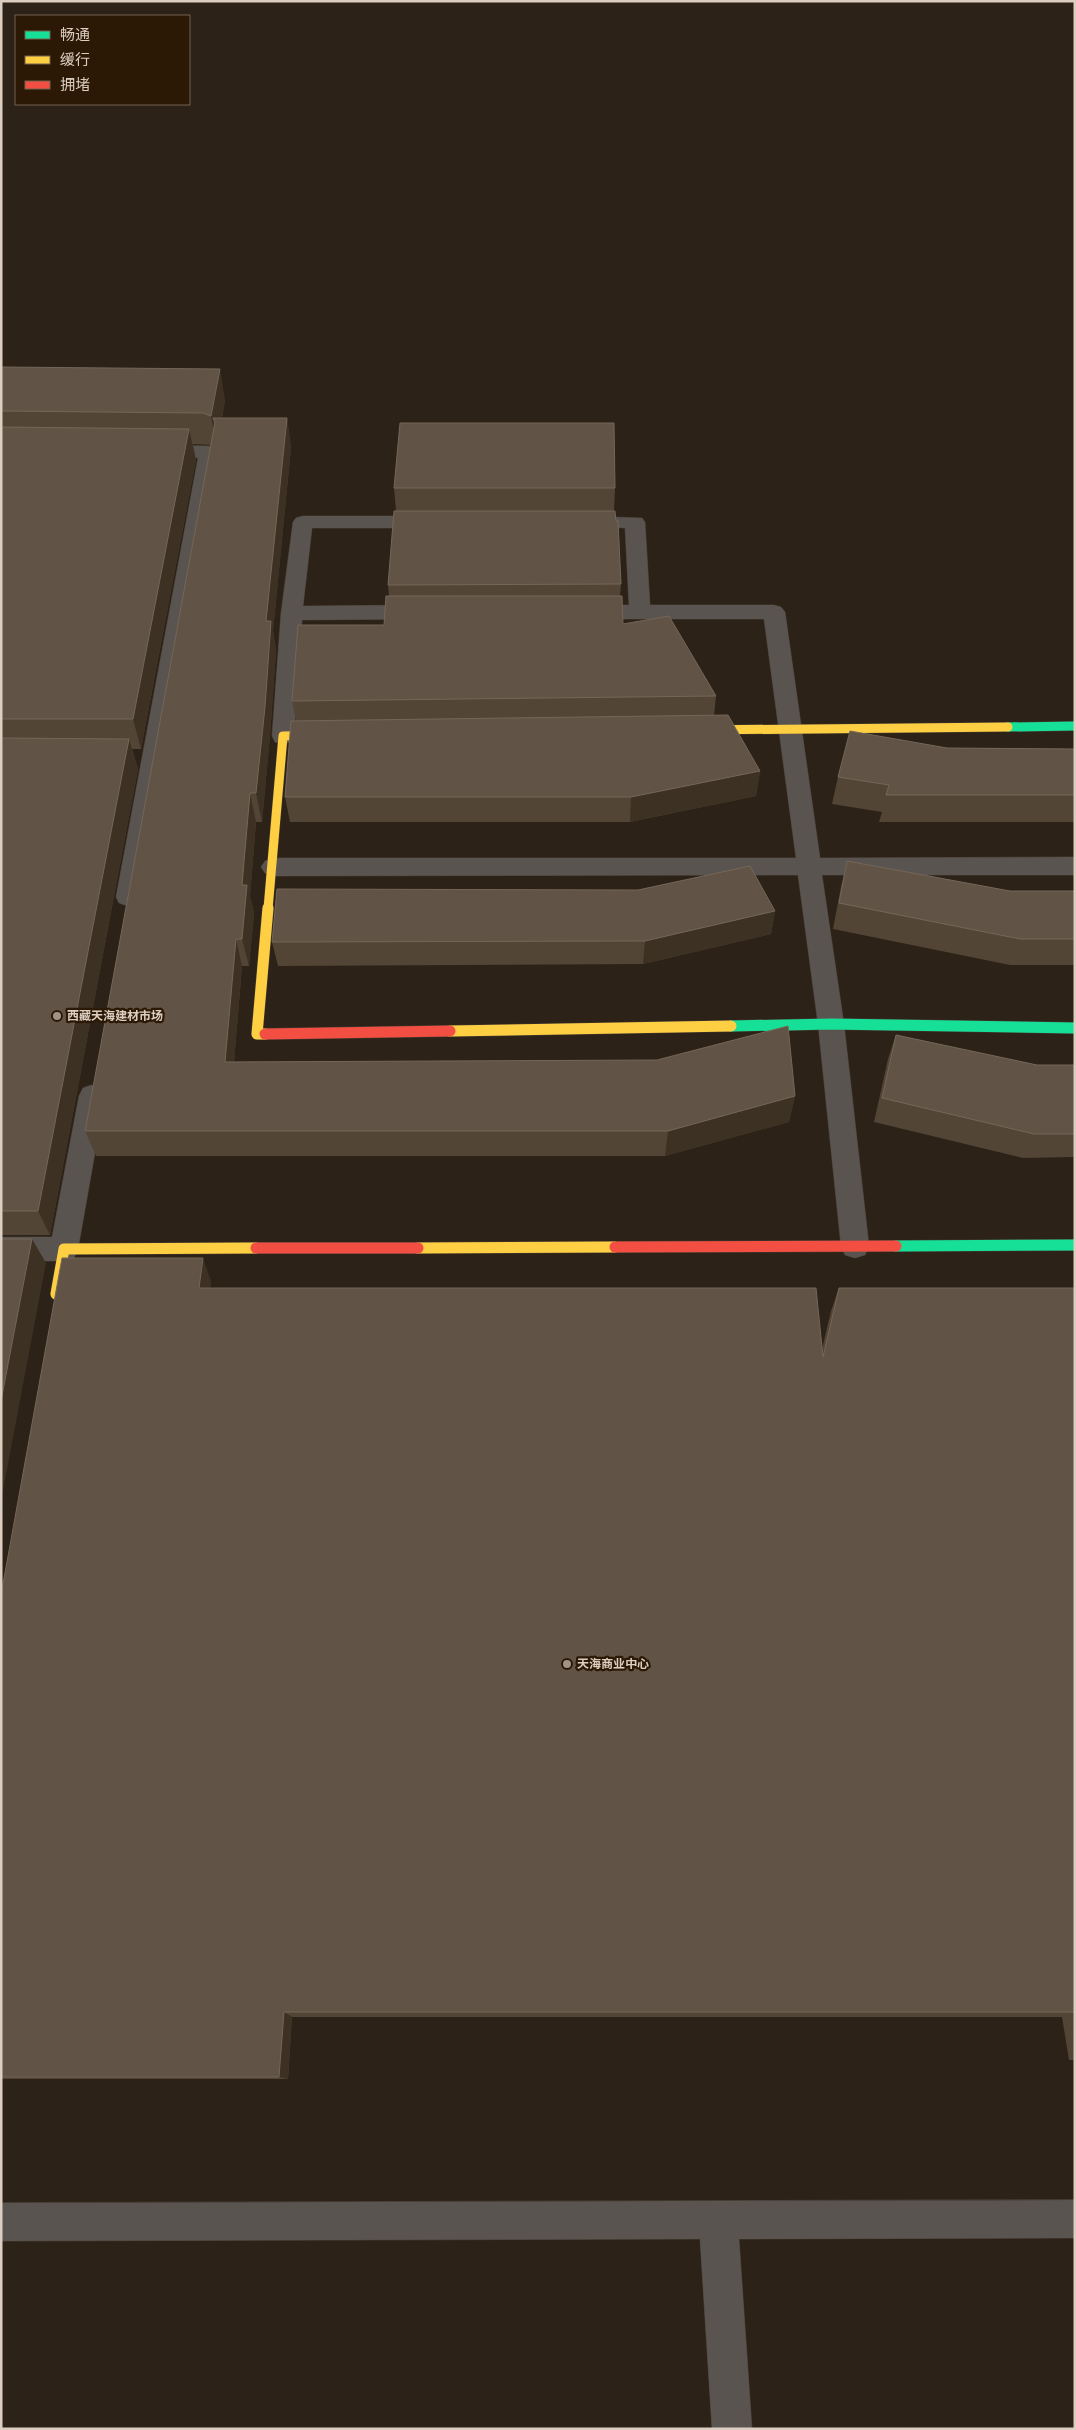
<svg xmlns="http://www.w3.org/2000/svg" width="1076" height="2430" font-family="Helvetica,'Noto Sans SC',sans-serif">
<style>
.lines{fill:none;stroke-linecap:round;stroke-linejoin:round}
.street-casing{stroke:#473e34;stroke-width:1}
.fast-far1-casing{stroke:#473e34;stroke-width:10}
.fast-casing{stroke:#473e34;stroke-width:12}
.slow-far1-casing{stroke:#473e34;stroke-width:10}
.slow-casing{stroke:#473e34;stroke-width:12}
.jam-casing{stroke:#473e34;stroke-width:12}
.street{fill:#5a5450;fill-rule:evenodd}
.fast-far1{stroke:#16e098;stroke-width:9}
.fast{stroke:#16e098;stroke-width:11}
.slow-far1{stroke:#ffcf43;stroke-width:9}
.slow{stroke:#ffcf43;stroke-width:11}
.jam{stroke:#f24e42;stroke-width:11}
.wall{fill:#524536}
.shaded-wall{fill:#3d3124}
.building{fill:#615446;stroke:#746759}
.poi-dot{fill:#9f9286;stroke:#2c1905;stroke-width:2}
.labels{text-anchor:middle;stroke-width:4.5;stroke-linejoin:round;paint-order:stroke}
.poi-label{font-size:12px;font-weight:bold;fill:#dccfc2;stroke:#2c1905;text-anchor:start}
</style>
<rect width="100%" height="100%" fill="#2d2217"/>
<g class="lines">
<defs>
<g id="street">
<polygon points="157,445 209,446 216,448 219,452 140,897 137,903 128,906 119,903 116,897 198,458 150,455 147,451 150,447"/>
<polygon points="303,516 430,516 437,518 440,522 437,526 430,528 312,528 303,606 422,605 429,607 433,612 429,617 422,619 302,620 294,736 291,742 283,744 275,742 272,736 281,613 293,522 296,518"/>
<polygon points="580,516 642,518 645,522 650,605 774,605 781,607 785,612 820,858 1075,857 1075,875 822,875 844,1024 869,1246 865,1255 855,1258 845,1255 841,1246 818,1024 798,875 273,876 265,873 261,867 265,861 273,858 796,858 764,619 585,619 578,617 574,612 578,607 585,605 629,605 625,528 573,526 570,522 573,518"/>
<polygon points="92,1085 101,1088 105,1096 78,1249 74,1258 64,1261 1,1261 1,1237 52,1237 79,1096 83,1088"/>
<polygon points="1075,2200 1075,2238 739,2239 752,2429 712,2429 700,2239 1,2241 1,2203"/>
</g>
<polyline id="fast-far1" points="1008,727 1075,726"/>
<g id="fast">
<polyline points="731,1026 831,1024 1075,1028"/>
<polyline points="896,1246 1075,1245"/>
</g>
<g id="slow-far1">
<polyline points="699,730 1008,727"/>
<polyline points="268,909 283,736 328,735"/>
</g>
<g id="slow">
<polyline points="450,1031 731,1026"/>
<polyline points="265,1034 257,1034 268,908"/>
<polyline points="418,1248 615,1247"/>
<polyline points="56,1294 64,1249 256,1248"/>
</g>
<g id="jam">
<polyline points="265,1034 450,1031"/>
<polyline points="615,1247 896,1246"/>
<polyline points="256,1248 418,1248"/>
</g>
</defs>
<use href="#street" class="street-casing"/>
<use href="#fast-far1" class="fast-far1-casing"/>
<use href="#fast" class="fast-casing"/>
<use href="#slow-far1" class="slow-far1-casing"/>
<use href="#slow" class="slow-casing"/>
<use href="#jam" class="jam-casing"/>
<use href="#street" class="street"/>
<use href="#fast-far1" class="fast-far1"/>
<use href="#fast" class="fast"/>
<use href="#slow-far1" class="slow-far1"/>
<use href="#slow" class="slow"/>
<use href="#jam" class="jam"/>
</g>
<g class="wall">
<polygon points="1,367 225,400 222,418 287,418 291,448 273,631 276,651 270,736 262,822 256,822 250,896 254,913 249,966 242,966 234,1062 795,1096 789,1122 665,1156 96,1156 85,1131 211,445 193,444 196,460 141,749 132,749 138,769 50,1235 1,1235"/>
<polygon points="394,488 615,488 614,511 621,584 620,596 623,624 716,696 714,716 760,771 756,796 630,822 290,822 285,797 296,721 292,701 384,625 389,596 388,585 396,511"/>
<polygon points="947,748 1075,749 1075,822 879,822 882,812 832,804 838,777"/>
<polygon points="847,861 1010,891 1075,891 1075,965 1010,965 833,929 841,887"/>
<polygon points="775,911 771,934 643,964 278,966 272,942"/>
<polygon points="896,1035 1037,1065 1075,1065 1075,1157 1023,1158 874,1122 888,1059"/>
<polygon points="211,1281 210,1288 822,1349 831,1311 839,1288 1075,1288 1075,2060 1069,2060 1062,2017 292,2017 288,2079 1,2079 1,1588"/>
<polygon points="710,2428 711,2429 365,2429"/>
<polygon points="754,2428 769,2428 906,2429 753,2429"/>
</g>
<g class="shaded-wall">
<polygon points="220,369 225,400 218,439 215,422 213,418 218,443 217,447 211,416"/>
<polygon points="287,418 291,448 273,631 276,651 270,736 262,822 256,793 266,621"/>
<polygon points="189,429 196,460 141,749 133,719"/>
<polygon points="129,739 138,769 50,1235 38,1211"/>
<polygon points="760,771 756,796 630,822 631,797"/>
<polygon points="250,793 256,822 250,896 254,913 249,966 242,939 242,885"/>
<polygon points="775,911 771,934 643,964 645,941"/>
<polygon points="236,939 242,966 232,1087 225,1062"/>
<polygon points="795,1096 789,1122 665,1156 668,1131"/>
<polygon points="32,1239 46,1263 1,1501 1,1401"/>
<polygon points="203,1258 211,1281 208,1311 199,1288"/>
<polygon points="284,2012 292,2017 288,2079 279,2077"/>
</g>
<g class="building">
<polygon points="1,367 220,369 211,416 203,413 1,411"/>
<polygon points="213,418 287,418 266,621 271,621 265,707 256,793 250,793 242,885 247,885 242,939 236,939 225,1062 657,1060 788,1026 795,1096 668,1131 85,1131 215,422"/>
<polygon points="400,423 614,423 615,488 394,488"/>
<polygon points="1,427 189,429 133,719 1,719"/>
<polygon points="394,511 615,511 616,521 618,521 621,584 388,585"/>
<polygon points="386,596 622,596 623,624 669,616 716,696 292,701 298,625 384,625"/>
<polygon points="728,715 760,771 631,797 285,797 291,721"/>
<polygon points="850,731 947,748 1075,749 1075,795 886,795 889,785 838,777"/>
<polygon points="1,738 129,739 38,1211 1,1211"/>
<polygon points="847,861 1010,891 1075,891 1075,939 1020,939 839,903"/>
<polygon points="750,866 775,911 645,941 272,942 277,889 638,890"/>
<polygon points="896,1035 1037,1065 1075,1065 1075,1134 1034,1134 882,1098"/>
<polygon points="1,1239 32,1239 1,1401"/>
<polygon points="62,1258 203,1258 199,1288 816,1288 823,1357 839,1288 1075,1288 1075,2012 284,2012 279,2077 1,2077 1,1588 3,1584"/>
</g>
<g class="poi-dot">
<circle cx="57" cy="1016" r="5"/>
<circle cx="567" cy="1664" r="5"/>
</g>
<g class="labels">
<g class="poi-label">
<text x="67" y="1020">西藏天海建材市场</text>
<text x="577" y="1668">天海商业中心</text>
</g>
</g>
<rect width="1076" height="2430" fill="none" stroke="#dccfc2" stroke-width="5"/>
<rect x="15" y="15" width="175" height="90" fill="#2c1905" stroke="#726251"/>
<rect x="25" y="31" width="25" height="8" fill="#16e098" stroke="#726251"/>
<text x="60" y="40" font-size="15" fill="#dccfc2">畅通</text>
<rect x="25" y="56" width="25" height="8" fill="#ffcf43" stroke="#726251"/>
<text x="60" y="65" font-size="15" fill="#dccfc2">缓行</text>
<rect x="25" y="81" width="25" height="8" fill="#f24e42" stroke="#726251"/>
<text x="60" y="90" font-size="15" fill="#dccfc2">拥堵</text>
</svg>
